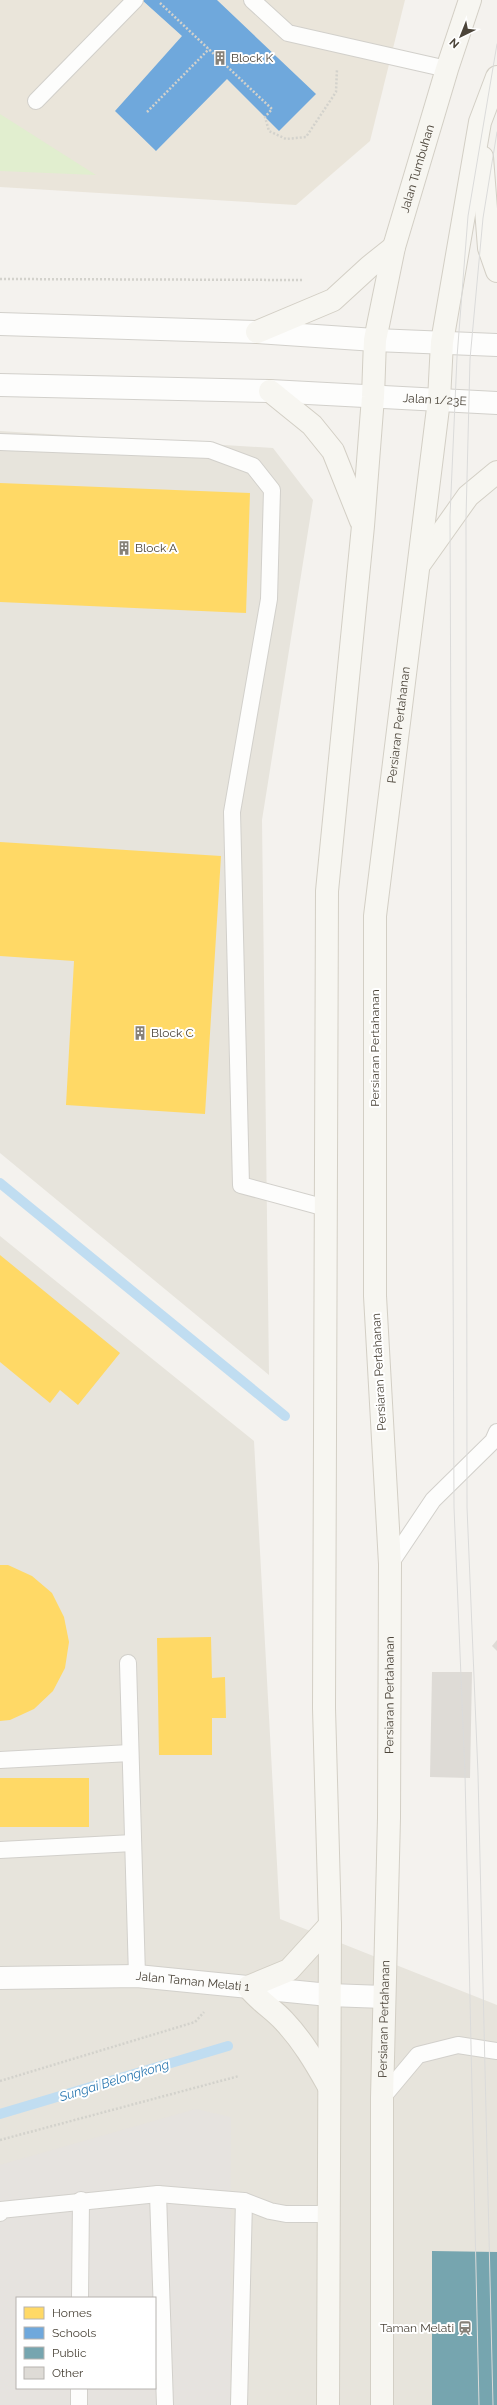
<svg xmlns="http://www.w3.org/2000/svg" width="497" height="2405" font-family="Raleway,sans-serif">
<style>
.residential{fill:#e7e4dc;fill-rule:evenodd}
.education{fill:#eae5da}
.green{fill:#e1eecf}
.parking{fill:#e6e3df;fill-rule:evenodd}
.homes{fill:#ffd966}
.schools{fill:#6fa8dc}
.public{fill:#76a5af}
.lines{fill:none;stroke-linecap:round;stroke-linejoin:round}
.stream{stroke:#c0ddf1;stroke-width:10}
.building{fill:#dedbd6}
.service-casing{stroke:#d2d0cb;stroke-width:18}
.tertiary-casing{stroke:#d2d0cb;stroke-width:24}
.secondary-casing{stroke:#d3cfc5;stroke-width:24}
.path{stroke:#d3d2cc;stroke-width:2.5;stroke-dasharray:2 2;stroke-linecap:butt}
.service{stroke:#fdfdfc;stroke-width:16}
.tertiary{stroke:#fdfdfc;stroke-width:22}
.secondary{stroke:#f7f6f1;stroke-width:22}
.tram{stroke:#dbdbda;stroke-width:1}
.labels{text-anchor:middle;stroke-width:4;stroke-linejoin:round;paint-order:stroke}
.poi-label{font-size:12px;fill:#4b4439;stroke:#fff;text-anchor:start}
.street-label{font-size:12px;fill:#4b4439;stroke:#fff}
.water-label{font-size:13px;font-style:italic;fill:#2e7ab2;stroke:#fff}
</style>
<rect width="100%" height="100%" fill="#f4f2ee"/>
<g class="residential">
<polygon points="0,431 273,448 313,500 262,820 269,1375 0,1153"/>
<path d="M0 1236 254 1441 280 1919 497 2005V2405H0ZM17 2298H155V2388H17Z"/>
</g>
<polygon class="education" points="0,0 405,0 370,141 296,205 0,187"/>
<polygon class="green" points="0,114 96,175 0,171"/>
<path class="parking" d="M196 2109 231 2117 230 2405H0V2165ZM17 2298H155V2388H17Z"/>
<g class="homes">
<polygon points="0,483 250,493 246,613 0,602"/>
<polygon points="0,842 221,856 205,1114 66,1105 74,961 0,956"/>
<polygon points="0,1255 120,1353 78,1405 60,1390 50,1403 0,1362"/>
<polygon points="0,1565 8,1565 32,1576 52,1593 64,1617 69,1642 65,1668 53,1691 34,1709 10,1720 0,1721"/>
<polygon points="211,1637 212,1678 225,1677 226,1718 212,1718 212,1755 159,1755 157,1638"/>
<rect x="0" y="1778" width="89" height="49"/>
</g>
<polygon class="schools" points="142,0 217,0 316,94 279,131 227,79 156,151 115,111 182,36"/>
<polygon class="public" points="432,2251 497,2252 497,2405 432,2405"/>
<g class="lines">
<g class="stream">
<polyline points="0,1183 285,1416"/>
<polyline points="0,2114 228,2046"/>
</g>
</g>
<g class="building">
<polygon points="497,1640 497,1651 492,1646"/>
<polygon points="432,1672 472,1672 470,1778 430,1777"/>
</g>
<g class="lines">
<defs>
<g id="service">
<polyline points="252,0 288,33 447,69"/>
<polyline points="36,101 135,0"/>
<polyline points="0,442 210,450 253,466 272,490 269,599 232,812 241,1185 326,1208"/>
<polyline points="390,1564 433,1500 493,1441 497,1432"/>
<polyline points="128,1663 137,1976"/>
<polyline points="0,1760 130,1753"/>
<polyline points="0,1850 133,1843"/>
<polyline points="382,2098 418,2055 458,2045 497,2051"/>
<polyline points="158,2194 165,2405"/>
<polyline points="0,2213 0,2210 158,2194 244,2201 270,2211 286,2214 328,2214"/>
<polyline points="80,2298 81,2200"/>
<polyline points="79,2405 79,2388"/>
<polyline points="239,2405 244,2201"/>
</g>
<g id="tertiary">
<polyline points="0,324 257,332 375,340 497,345"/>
<path id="s1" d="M0 385 270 391 497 403"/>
<path id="s2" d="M0 1978 137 1976 329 1995 384 1997"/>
</g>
<g id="secondary">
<polyline points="482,157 489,248 497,271"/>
<polyline points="257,332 333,300 369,267 394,247"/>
<polyline points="270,391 312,425 333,451 361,521"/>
<polyline points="421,562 468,496 497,472"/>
<path d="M328 2085C315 2062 302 2040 284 2021 272 2008 260 2002 248 1987L289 1970 330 1925"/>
<path id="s3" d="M328 2405 330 1925 324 1708 327 891 363 526 373 397 375 340 394 247 447 69 470 0"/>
<path id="s4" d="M382 2405V2098L389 1818 390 1564 375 1296V916L439 400 442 342 480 122 497 77"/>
</g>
</defs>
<use href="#service" class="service-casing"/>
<use href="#tertiary" class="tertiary-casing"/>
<use href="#secondary" class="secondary-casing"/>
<g class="path">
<polyline points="160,3 272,109 265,117 269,131 286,139 306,137 336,92 337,69"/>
<polyline points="147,112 209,49"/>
<polyline points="0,279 304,280"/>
<polyline points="0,2081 195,2022 204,2012"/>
<polyline points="0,2140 239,2076"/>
</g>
<use href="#service" class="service"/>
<use href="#tertiary" class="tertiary"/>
<use href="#secondary" class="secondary"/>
<g class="tram">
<polyline points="479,2405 465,1774 454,1507 450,516 457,357 468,216 497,44"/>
<polyline points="493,2405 478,1774 467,1507 466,518 470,359 483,218 497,132"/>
</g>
</g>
<defs>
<symbol id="building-bare" viewBox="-9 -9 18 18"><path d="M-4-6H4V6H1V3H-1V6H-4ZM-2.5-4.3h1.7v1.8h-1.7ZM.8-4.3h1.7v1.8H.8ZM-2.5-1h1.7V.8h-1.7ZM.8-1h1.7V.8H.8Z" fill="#868178" stroke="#fff" stroke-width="2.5" paint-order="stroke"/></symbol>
<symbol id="station-bare" viewBox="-9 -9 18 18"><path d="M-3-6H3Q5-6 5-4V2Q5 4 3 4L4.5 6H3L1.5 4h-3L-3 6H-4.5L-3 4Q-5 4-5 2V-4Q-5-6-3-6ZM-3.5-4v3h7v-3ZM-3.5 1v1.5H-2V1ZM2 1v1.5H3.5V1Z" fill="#868178" stroke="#fff" stroke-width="2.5" paint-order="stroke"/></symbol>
</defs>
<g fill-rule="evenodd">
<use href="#building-bare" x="210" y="48" width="20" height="20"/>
<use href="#building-bare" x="114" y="538" width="20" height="20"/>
<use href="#building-bare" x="130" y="1023" width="20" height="20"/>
<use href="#station-bare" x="455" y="2318" width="20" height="20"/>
</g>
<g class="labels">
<g class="poi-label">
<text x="231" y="62">Block K</text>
<text x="135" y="552">Block A</text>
<text x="151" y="1037">Block C</text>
<text x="454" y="2332" text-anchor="end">Taman Melati</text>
</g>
<g class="street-label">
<text dy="4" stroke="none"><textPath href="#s3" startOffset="2244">Jalan Tumbuhan</textPath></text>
<text dy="4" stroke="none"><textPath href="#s1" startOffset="435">Jalan 1/23E</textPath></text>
<text dy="4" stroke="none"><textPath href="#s4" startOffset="1682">Persiaran Pertahanan</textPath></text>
<text transform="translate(375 1048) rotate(-90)" y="4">Persiaran Pertahanan</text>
<text transform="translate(379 1372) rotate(-93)" y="4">Persiaran Pertahanan</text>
<text dy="4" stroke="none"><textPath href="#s4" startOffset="710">Persiaran Pertahanan</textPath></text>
<text dy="4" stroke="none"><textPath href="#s2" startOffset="193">Jalan Taman Melati 1</textPath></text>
<text dy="4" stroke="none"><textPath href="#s4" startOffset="386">Persiaran Pertahanan</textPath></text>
</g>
<g class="water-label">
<text transform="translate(114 2080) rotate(-17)" y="5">Sungai Belongkong</text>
</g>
</g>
<rect x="16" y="2297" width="140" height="92" fill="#ffffff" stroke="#b7b4b0"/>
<rect x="24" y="2307" width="20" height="12" fill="#ffd966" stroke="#b7b4b0"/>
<text x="52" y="2317" font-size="12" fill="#4b4439">Homes</text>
<rect x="24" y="2327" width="20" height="12" fill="#6fa8dc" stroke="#b7b4b0"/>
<text x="52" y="2337" font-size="12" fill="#4b4439">Schools</text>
<rect x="24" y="2347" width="20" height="12" fill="#76a5af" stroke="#b7b4b0"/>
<text x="52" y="2357" font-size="12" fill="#4b4439">Public</text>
<rect x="24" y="2367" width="20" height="12" fill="#dedbd6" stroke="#b7b4b0"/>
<text x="52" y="2377" font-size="12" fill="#4b4439">Other</text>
<g transform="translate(461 36) rotate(223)" stroke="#ffffff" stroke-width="3" paint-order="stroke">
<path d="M0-3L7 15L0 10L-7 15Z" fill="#4b4439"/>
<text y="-6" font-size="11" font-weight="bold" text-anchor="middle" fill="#4b4439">N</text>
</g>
</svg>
